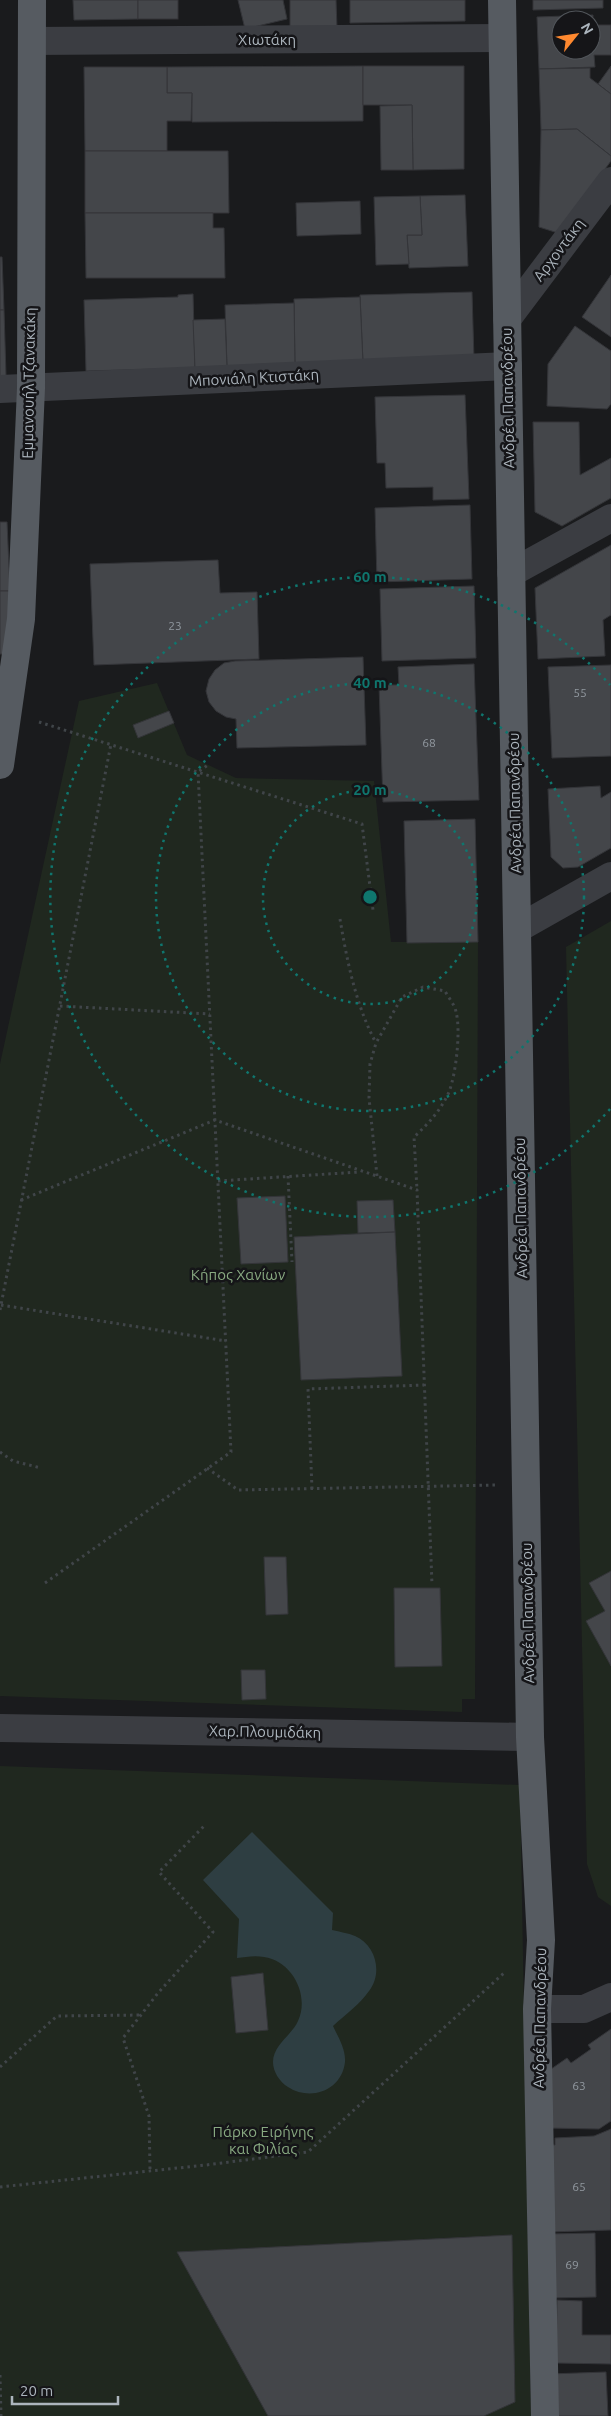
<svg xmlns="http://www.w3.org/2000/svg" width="611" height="2416" font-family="Ubuntu,sans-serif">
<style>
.green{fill:#20281f}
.water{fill:#2e3e42}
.building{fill:#44464a;stroke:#343539;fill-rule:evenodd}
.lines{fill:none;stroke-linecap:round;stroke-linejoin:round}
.path{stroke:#404549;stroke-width:3;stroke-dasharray:2.5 4;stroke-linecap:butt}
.minor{stroke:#3b3d42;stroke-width:28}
.major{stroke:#565b61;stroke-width:28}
.ring{fill:none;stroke:#0f766e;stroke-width:2.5;stroke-dasharray:2.5 5}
.labels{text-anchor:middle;stroke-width:5;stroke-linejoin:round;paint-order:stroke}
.number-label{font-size:12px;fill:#9299a0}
.street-label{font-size:15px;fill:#acb5bd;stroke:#151518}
.park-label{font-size:15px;fill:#88a981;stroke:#151518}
.centre{fill:#0f766e;stroke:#151518;stroke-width:2.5}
.ring-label{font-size:15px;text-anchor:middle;font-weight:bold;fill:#0f766e;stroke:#151518;stroke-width:5;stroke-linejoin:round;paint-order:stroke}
</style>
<rect width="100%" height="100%" fill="#1a1b1d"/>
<g class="green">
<polygon points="157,683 187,755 236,778 374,781 391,942 478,942 475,1699 462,1699 462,1712 0,1696 0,1064 79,701"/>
<polygon points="611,921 611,1906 598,1897 587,1864 566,947"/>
<polygon points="0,1766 520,1785 531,2416 0,2416"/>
</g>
<path class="water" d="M252 1832 333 1913 332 1930C340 1932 348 1933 355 1936 376 1945 383 1973 369 1991 360 2004 345 2015 333 2026 338 2037 346 2049 345 2062 342 2090 311 2102 288 2087 280 2082 273 2072 273 2062 273 2045 292 2035 298 2021 310 1995 292 1961 264 1957 255 1955 245 1957 237 1958L239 1919 203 1880Z"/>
<g class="building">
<polygon points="73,0 138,0 138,19 74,20"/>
<rect x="138" y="0" width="40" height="19"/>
<polygon points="238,0 283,0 287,19 245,29"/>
<polygon points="290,0 336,0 337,29 290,30"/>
<polygon points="350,0 465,0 465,21 350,23"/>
<polygon points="533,0 603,0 603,8 533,10"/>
<path d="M593 15V25H611V55H594L595 67 539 69 537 17ZM561 20H591V50H561Z"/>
<polygon points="363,66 363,121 192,122 192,93 167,93 167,67"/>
<polygon points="363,66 464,66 464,169 413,170 412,105 363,105"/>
<polygon points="611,66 611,94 598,84"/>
<polygon points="84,67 167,67 167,93 192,93 191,121 167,121 167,151 85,151"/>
<polygon points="590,68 590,78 611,94 611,156 577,129 541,130 539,69"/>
<polygon points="412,105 413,170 381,170 380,106"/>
<polygon points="577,129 611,156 611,161 558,233 539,227 541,130"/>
<polygon points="85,151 228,151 229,213 85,213"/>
<polygon points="465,195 468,266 409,268 407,235 422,235 420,196"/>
<polygon points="420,196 422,235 407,235 409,264 376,265 374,197"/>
<polygon points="360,201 361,234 297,236 296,203"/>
<polygon points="85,213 213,213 213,228 224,228 225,278 86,278"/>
<polygon points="0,257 2,257 4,310 0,310"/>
<polygon points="611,275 611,337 582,317"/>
<polygon points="472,292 474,360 363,363 360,295"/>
<polygon points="193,294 195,368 86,371 84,300 178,297 178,295"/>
<polygon points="360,297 363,363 295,365 294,299"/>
<polygon points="294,303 295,365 227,367 225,305"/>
<polygon points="0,310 4,310 6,376 0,376"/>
<polygon points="225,319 227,367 195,368 193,320"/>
<polygon points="575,326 611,351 611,404 607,409 547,406 548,364"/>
<polygon points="465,395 469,499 433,500 433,487 386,488 385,463 377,463 375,397"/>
<polygon points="533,422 579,422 580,475 611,458 611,498 562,526 535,512"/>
<polygon points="470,505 472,579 377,582 375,508"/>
<polygon points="0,522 7,522 10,591 0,591"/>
<polygon points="611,545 611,615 603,620 605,656 538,659 535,588"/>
<polygon points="218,560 220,593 257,592 259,659 94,665 90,564"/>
<polygon points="474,586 476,658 382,661 380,589"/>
<polygon points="0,591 10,591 12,654 0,654"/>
<polygon points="363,657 366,745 237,748 236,719 226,717 216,711 209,702 206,691 209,679 215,670 224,663 235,661"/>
<polygon points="474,664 479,800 383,802 379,685 399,685 398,667"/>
<polygon points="611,665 611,756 552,758 548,667"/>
<polygon points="169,711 174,723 138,738 133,725"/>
<polygon points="600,786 601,798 611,792 611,848 578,867 563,868 551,857 548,789"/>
<polygon points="475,819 478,942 407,943 404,821"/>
<polygon points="285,1196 288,1262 241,1264 237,1198"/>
<polygon points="393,1200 395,1232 358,1233 357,1201"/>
<polygon points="395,1232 402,1376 301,1380 294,1237"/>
<polygon points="264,1557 286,1557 288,1614 266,1615"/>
<polygon points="611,1571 611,1666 586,1621 605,1611 589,1583"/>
<polygon points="394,1588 440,1588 442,1666 395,1667"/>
<polygon points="241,1670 265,1670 266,1699 242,1700"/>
<polygon points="263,1973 268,2030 236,2033 231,1977"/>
<polygon points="611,2029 611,2121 599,2129 547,2128 544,2074 567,2058 571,2063 591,2049 588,2045"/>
<polygon points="611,2129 611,2230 549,2232 545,2145 555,2145 555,2138 594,2136"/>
<polygon points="595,2233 596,2297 550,2298 549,2234"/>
<polygon points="512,2235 515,2402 484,2416 268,2416 177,2252"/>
<polygon points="557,2300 582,2301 582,2335 611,2335 611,2364 556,2363"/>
<polygon points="606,2372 608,2416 551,2416 549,2374"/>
</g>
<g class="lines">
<g class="path">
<polyline points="39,722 362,824 373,910"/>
<path d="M340 919C347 961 356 1006 376 1043"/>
<polyline points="60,1006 210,1014"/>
<polyline points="288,1176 292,1262"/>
<path d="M377 1176 369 1098 370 1064 376 1043 402 997 423 987 445 991C448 997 455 1005 456 1012 461 1030 456 1074 449 1092 441 1110 428 1124 414 1137L417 1190"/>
<polyline points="218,1181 359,1172"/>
<polyline points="21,1200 215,1120 417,1190 432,1585"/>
<polyline points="1,1305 226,1341"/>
<polyline points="0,1310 111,744"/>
<polyline points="0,1452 13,1461 41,1468"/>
<polyline points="207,1468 238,1490 495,1485"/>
<polyline points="312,1489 308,1389 424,1385"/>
<polyline points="45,1583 231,1452 198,772 208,765"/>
<polyline points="0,2067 57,2016 141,2015"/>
<polyline points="150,2169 149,2116 123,2038 158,1993 213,1932 159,1872 205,1825"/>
<polyline points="0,2187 206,2165 308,2152 505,1972"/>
<polyline points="0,2375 1,2416"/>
</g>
<g class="minor">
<polyline points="32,41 502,38"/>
<polyline points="507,319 611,181"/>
<polyline points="0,389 508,366"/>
<polyline points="511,573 611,518"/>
<polyline points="517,929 611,876"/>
<polyline points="0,1728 530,1737"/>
<polyline points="537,2009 584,2009 611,1997"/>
</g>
<g class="major">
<polyline points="502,0 530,1737 541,1940 537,2009 545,2416"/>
<polyline points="0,765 21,619 31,388 32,0"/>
</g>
</g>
<g class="ring">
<circle cx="370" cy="897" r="107"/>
<circle cx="370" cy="897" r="214"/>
<path d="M610 1109A320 320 0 1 1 610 685"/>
</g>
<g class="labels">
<g class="number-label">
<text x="175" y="630">23</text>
<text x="580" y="697">55</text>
<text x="429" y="747">68</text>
<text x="579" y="2090">63</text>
<text x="579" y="2191">65</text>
<text x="572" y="2269">69</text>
</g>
<g class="street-label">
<text x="267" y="45">Χιωτάκη</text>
<text transform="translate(559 250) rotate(-53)" y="5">Αρχοντάκη</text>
<text transform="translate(254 378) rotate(-3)" y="5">Μπονιάλη Κτιστάκη</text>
<text transform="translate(29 383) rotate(-89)" y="5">Εμμανουήλ Τζανακάκη</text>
<text transform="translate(508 398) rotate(-91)" y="5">Ανδρέα Παπανδρέου</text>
<text transform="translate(515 803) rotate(-91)" y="5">Ανδρέα Παπανδρέου</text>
<text transform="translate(521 1208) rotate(-91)" y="5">Ανδρέα Παπανδρέου</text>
<text transform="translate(528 1613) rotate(-91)" y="5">Ανδρέα Παπανδρέου</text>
<text transform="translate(265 1732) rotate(1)" y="5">Χαρ.Πλουμιδάκη</text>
<text transform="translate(540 2018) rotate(-89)" y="5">Ανδρέα Παπανδρέου</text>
</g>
<g class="park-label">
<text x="238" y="1280">Κήπος Χανίων</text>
<text x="263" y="2137">Πάρκο Ειρήνης<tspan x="263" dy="17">και Φιλίας</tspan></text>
</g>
</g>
<circle cx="370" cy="897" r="8" class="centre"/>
<g class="ring-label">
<text x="370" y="582">60 m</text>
<text x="370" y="688">40 m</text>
<text x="370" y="795">20 m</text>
</g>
<g transform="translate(576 35) rotate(60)"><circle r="24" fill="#151518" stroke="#51555a"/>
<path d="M0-4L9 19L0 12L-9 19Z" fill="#ff892f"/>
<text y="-8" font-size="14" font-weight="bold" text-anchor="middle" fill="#acb5bd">N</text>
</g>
<path d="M12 2396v8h106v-8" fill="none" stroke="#acb5bd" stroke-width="2.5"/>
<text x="20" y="2396" font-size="15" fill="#acb5bd" stroke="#151518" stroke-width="4" paint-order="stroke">20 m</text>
</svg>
